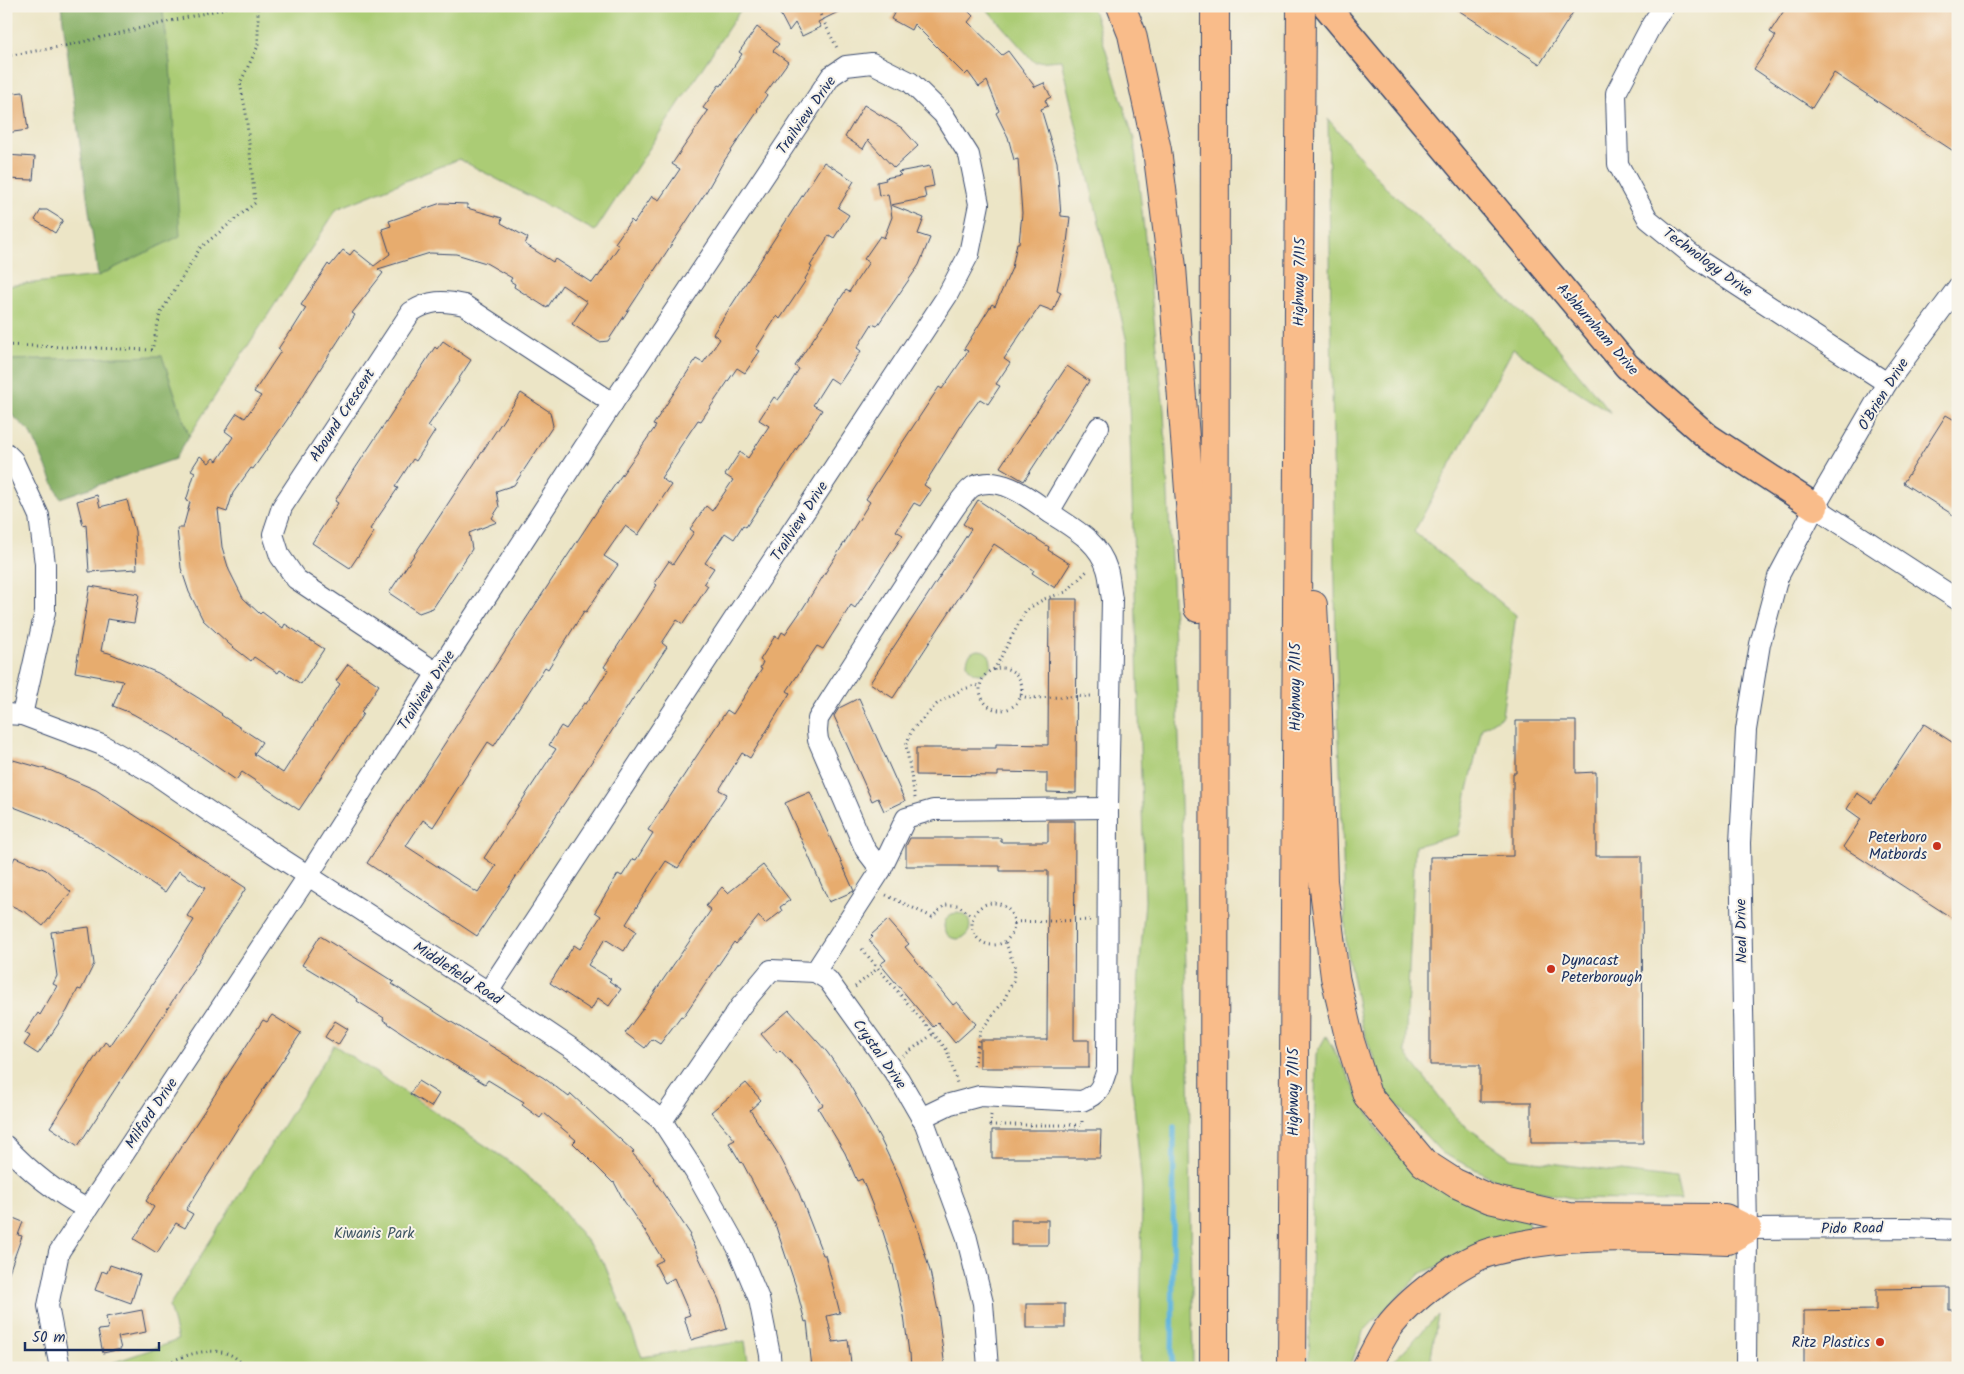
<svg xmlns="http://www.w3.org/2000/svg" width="1964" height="1374" font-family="Kalam,sans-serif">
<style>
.green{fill:#abcc75;stroke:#637e6a}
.forest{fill:#88b066;stroke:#527062}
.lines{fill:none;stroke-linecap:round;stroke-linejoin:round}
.stream{stroke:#61b5dd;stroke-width:5.5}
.building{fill:#e7ac6e}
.minor-casing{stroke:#3a4a6e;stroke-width:22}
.major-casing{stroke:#3a4a6e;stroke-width:29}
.highway-casing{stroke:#3a4a6e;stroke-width:30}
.path{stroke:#3a4a6e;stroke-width:3;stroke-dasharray:1 4;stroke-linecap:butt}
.minor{stroke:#fff;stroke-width:20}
.major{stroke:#f9bc8a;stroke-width:26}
.highway{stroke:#f9bc8a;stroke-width:28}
.poi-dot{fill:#c8321e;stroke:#f7f3e8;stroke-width:2}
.labels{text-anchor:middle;stroke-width:4;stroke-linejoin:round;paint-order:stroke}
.street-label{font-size:15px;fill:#1b2f5e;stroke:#f7f3e8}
.poi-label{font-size:15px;fill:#1b2f5e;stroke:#f7f3e8;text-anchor:end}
.park-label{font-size:15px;fill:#3f5664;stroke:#f7f3e8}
</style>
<rect width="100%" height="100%" fill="#f7f3e8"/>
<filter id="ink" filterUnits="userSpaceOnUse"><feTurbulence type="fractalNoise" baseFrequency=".02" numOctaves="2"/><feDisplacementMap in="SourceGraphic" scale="10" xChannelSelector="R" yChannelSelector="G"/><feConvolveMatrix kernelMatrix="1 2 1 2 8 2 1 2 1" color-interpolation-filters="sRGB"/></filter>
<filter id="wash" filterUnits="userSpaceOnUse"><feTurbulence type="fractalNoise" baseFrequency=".0096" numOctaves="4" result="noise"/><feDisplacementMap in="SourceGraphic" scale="20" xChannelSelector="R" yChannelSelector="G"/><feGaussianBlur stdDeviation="1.12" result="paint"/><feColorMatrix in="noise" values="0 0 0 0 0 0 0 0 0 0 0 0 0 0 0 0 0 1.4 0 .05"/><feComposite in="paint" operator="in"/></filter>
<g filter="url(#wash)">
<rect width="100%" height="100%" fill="#ece5c6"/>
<g class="green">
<polygon points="162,6 743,6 595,231 459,159 337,209 189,436 162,356 6,360 6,286 98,276 179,236 170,64"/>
<polygon points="984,6 1092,6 1134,139 1164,410 1178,707 1189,1063 1193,1368 1140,1368 1142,1188 1131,1073 1145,901 1127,342 1061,60 1034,62"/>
<polygon points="1328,119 1384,186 1549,338 1611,413 1513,349 1414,532 1516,615 1502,716 1482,728 1458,835 1415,846 1405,1052 1458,1121 1511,1158 1676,1179 1681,1201 1577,1199 1507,1185 1442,1153 1387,1094 1362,1026 1346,945 1336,651"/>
<circle cx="979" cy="662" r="12"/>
<circle cx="957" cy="926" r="13"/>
<polygon points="1326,1036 1381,1135 1418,1174 1526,1215 1530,1232 1479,1248 1420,1274 1363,1332 1350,1368 1309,1368 1316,1054"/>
<polygon points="334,1045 510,1162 550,1195 604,1263 642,1357 745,1341 749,1368 98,1368 178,1340 169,1306"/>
<polygon points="1438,1315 1429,1368 1389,1368 1390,1365"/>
</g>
<g class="forest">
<polygon points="61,6 162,6 170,64 180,236 98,276"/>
<polygon points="162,356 189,436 175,459 60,498 31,433 6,409 6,360"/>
</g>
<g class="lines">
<polyline class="stream" points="1172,1368 1174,1127"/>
</g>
<g id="blocks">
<g class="building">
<polygon points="776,6 850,6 818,22 821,27 802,36 795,23 789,31"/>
<polygon points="898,6 963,6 973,16 968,22 1002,55 1008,51 1035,87 1044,83 1051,97 1045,100 1048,106 1041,109 1057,162 1061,216 1070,217 1067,243 1057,290 1061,292 1053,311 1040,306 1020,335 1004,359 1010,363 996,384 1000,386 988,404 980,399 966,418 924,485 931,490 920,506 914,503 896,531 903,535 855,608 851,605 823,649 817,646 787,691 790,693 750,758 742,753 719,790 727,794 678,868 666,861 654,879 626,924 636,931 624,951 605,939 588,965 611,979 609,981 621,989 609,1006 598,998 591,1010 550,983 574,945 580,949 601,916 595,912 610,887 618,874 622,876 633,859 636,860 653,833 648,830 727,710 733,714 762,669 760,668 763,662 760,660 775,636 779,638 782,632 785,634 803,608 870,502 866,499 889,463 939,387 942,389 968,351 964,349 992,304 995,306 1012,268 1017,243 1019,243 1022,213 1018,159 1014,160 1008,137 996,113 999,111 987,81 979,87 968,72 965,75 914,24 911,30 891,19"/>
<polygon points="1452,6 1577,6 1540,64"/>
<polygon points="1787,6 1958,6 1958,154 1834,73 1812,108 1754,69 1776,36 1770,32"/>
<polygon points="757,27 779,44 773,51 788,62 765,94 767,95 757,110 758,111 722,164 706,192 608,341 599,342 572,324 587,302 562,285 547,308 514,287 515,284 510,281 512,278 486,263 456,254 430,253 378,269 383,273 352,313 355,315 287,420 253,469 251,468 233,493 227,512 218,509 222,547 229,570 243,598 260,614 262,612 283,628 285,624 324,649 301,684 280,670 278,673 254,657 251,661 229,644 203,620 189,592 181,568 177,528 183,528 190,502 186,501 195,472 191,470 200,456 209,463 213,458 217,461 233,437 225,431 237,413 245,418 261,396 254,392 281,351 278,349 290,331 291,332 306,308 301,305 328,264 330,266 343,250 350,255 354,250 374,266 390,254 382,229 391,226 389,221 441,203 467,204 467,208 502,218 501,223 528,238 525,244 553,262 555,259 592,283 597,276 598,277 619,246 615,243 631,220 634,223 652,196 659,200 680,169 672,164 708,111 703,108 719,85 721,86 742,54 739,52"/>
<polygon points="23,92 28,130 6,133 6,94"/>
<polygon points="864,105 902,128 918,146 894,168 868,140 863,149 845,137"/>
<polygon points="6,155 35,157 33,180 6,179"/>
<polygon points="824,162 854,181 838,208 849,215 834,238 829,235 810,266 812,267 805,279 806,280 780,319 777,316 756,349 760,351 745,373 737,368 701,421 698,420 678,450 679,451 661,478 671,485 638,535 625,526 604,556 618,565 586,612 584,611 548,669 545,667 494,746 488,742 433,827 423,820 406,846 478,893 496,866 484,858 556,749 549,745 561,726 566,729 584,703 586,704 608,670 604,667 657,585 654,583 669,561 673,564 694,532 690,529 706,506 712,511 733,480 725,475 740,452 748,458 769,426 759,420 774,397 778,400 787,388 799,369 795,366 846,290 849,292 869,262 864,259 880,236 884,238 892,217 888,194 879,196 877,182 886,180 885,178 901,175 898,172 930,166 934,186 924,188 926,198 891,205 924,218 918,234 930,238 919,265 877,326 872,324 857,348 861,351 839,384 830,378 813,405 822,410 746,527 743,525 734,539 725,533 705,563 714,568 704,583 708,586 683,624 677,620 662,643 667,647 477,936 367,863 514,637 607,496 656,426 653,425 696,359 703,363 720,339 713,334"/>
<polygon points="41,210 47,210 63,220 55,233 35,220"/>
<polygon points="443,341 471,360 458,380 459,381 428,426 435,431 416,461 413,459 395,487 398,488 370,529 374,532 350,568 312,543 338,503 335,501 347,481 435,347 437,349"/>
<polygon points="1067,366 1089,381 1024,481 1000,467"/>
<polygon points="521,393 550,412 553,426 514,485 496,491 499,507 492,518 497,522 469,533 472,549 433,608 419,613 389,593"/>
<polygon points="1946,415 1958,422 1958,518 1903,483"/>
<polygon points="97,495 100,507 127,500 135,531 137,569 89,572 86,524 83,525 77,501"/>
<polygon points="978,500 1049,547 1048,550 1070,564 1055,588 1032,573 1034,570 994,544 893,698 870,683 971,529 963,524"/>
<polygon points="90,586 139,594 134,623 107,619 101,651 109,653 158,673 200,699 222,714 221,715 262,742 254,754 283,773 340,684 336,681 348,664 379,685 361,712 363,714 299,810 242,772 236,780 172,736 133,714 113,706 123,681 75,672"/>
<polygon points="1049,599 1077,599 1076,793 1047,792 1047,773 998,772 998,776 916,775 916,748 996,748 996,744 1048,745"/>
<polygon points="859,698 905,801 884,811 878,798 872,801 834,716 839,708"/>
<polygon points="1516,721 1576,721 1576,773 1596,772 1596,856 1642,856 1643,1143 1531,1143 1531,1102 1480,1102 1480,1065 1430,1065 1430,857 1513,856 1513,773 1516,773"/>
<polygon points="1924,724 1958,746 1958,922 1843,847 1861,819 1847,809 1857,793 1872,803"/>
<polygon points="6,758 49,770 96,790 246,888 78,1146 50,1127 105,1042 110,1046 165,966 194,920 187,916 205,888 179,871 165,892 85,839 42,818 6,804"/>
<polygon points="810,792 854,891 829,902 785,803"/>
<polygon points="1048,821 1075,821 1074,1040 1089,1040 1089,1068 980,1068 980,1040 1047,1040 1048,871 1000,871 1000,866 906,866 906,846 910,838 1001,838 1001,842 1048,842"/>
<polygon points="15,857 46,870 71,892 43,926 27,913 6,903 6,876"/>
<polygon points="763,865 790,900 780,907 782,911 765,924 759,916 736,944 734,942 683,1017 681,1016 660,1044 652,1039 645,1048 625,1033 645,1006 711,910 706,906 722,887 728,893"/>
<polygon points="888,920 909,944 905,947 953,1005 957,1002 976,1024 955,1043 938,1022 933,1027 880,964 886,960 869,940 873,937 871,935"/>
<polygon points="89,927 94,964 81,990 78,989 67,1011 38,1054 24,1045 30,1036 25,1033 38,1013 40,1015 57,986 53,984 57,976 51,932"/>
<polygon points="320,936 367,965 394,982 392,984 448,1020 544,1078 569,1097 571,1094 634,1152 632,1153 655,1179 654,1180 691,1235 689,1236 719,1300 727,1329 691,1340 684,1317 690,1315 674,1278 665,1283 655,1264 663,1260 647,1234 624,1201 614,1182 613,1183 573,1143 576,1140 544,1113 540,1118 522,1105 524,1102 488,1080 485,1084 410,1038 383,1020 384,1018 357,1001 358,999 302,965"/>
<polygon points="789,1010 827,1052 848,1082 880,1138 898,1176 915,1221 930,1271 938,1311 945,1368 911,1368 910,1353 909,1353 904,1316 893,1264 883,1232 862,1179 857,1181 845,1153 818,1108 823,1105 800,1072 780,1050 777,1053 761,1034"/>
<polygon points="272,1015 301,1033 242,1121 186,1210 193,1214 185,1228 176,1223 157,1253 134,1239 154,1207 146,1201 263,1020 267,1022"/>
<polygon points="335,1021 348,1029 338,1045 325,1037"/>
<polygon points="418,1081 439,1094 431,1107 410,1094"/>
<polygon points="746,1083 761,1100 750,1110 779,1155 799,1193 823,1255 825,1255 840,1313 827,1316 833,1342 848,1340 851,1363 848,1364 848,1368 812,1368 807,1321 805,1322 796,1287 775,1224 742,1162 741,1163 729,1143 735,1140 711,1112"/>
<polygon points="992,1130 1101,1130 1100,1158 992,1158"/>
<polygon points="6,1215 23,1222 18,1235 22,1236 8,1275 6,1274"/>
<rect x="1011" y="1220" width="37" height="25"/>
<polygon points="110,1265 140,1275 131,1303 95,1290 102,1271 107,1273"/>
<polygon points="1949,1288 1949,1310 1958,1310 1958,1368 1804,1368 1804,1311 1876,1310 1876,1289"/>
<rect x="1026" y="1304" width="39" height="24"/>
<polygon points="142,1310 146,1332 118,1337 121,1349 103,1353 98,1330 108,1329 106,1317"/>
</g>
</g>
</g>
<g filter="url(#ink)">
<use href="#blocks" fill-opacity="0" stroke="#3a4a6e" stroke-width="1"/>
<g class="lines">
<defs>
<g id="minor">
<polyline points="1664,6 1652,24 1616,93 1618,164 1648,219 1697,259 1887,383"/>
<polyline points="6,453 13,460 39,516 45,564 45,612 22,715"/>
<polyline points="1815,507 1958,600"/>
<polyline points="1049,512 1099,427"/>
<path d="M437 673 296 579 280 556 273 534 282 507 411 312C430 300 443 300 464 305L613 403"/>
<polyline points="6,714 22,715 102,745 156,775 214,815 488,992 580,1054 662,1121 695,1172 737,1247 759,1299 770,1355 771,1368"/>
<path d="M881 870 865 849 818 740 817 731 818 719C856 659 894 600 933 541 940 530 964 491 974 486 1001 475 1028 497 1049 512 1072 528 1098 540 1107 569 1110 578 1110 589 1112 599L1108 808 1107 1069C1101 1087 1101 1093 1082 1101L980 1096 950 1104 921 1118"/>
<polyline points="815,972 881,870 906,818 933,810 1108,808"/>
<polyline points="662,1121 740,1007 771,970 815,972 828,980 899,1079 925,1124 966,1235 983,1303 988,1368"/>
<path d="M6 1146C31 1173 55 1192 87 1209"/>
<polyline points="1747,1229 1908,1228 1958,1230"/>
<polyline points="60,1368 48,1306 59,1252 308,876 437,673 613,403 831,76 846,66 872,63 910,82 943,114 969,155 979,204 969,254 947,296 488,992"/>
<polyline points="1746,1368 1747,1229 1740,843 1746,730 1760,644 1778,577 1815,507 1887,383 1958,287"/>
</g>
<polyline id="major" points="1326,6 1627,366 1708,437 1815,507"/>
<g id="highway">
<polyline points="1121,6 1132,34 1157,150 1172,267 1198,608"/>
<polyline points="1313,605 1317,682 1323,881 1335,977 1350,1041 1367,1095 1424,1163 1455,1183 1490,1199 1569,1217 1725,1218 1747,1229"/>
<polyline points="1214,1368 1215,6"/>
<polyline points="1292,1368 1301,6"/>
<path d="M1366 1368C1373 1355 1380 1340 1388 1328 1408 1301 1461 1259 1494 1251 1570 1231 1650 1238 1728 1240L1747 1229"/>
</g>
</defs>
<use href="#minor" class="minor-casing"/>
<use href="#major" class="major-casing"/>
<use href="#highway" class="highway-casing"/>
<g class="path">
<polyline points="816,6 838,50"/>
<polyline points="6,56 65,46 235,6"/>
<polyline points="6,345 152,350 160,314 200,248 255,203 246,113 240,83 258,46 258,6"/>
<circle cx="1001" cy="689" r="21"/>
<polyline points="994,670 1026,610 1044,599 1066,592 1088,570"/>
<polyline points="1020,696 1030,698 1092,696"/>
<polyline points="915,798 906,745 912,730 937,704 963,689 980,685"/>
<polyline points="886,895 932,917 945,905 958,905 972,916"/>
<circle cx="993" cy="924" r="21"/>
<polyline points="1014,922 1090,920"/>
<polyline points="862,949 947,1050 957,1083"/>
<polyline points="855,987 878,968"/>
<polyline points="903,1056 933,1034"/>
<polyline points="974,1066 980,1032 1003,1002 1013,981 1015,968 1005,941"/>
<polyline points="991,1115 990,1125 1082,1125 1082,1119"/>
<path d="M154 1368C178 1359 206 1344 231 1355 237 1358 242 1364 247 1368"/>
</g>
<use href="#minor" class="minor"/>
<use href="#major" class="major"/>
<use href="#highway" class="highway"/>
</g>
</g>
<g class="poi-dot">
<circle cx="1937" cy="846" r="5"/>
<circle cx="1551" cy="969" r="5"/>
<circle cx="1880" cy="1342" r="5"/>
</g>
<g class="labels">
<g class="street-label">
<text transform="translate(806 115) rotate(-55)" y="5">Trailview Drive</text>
<text transform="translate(1708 262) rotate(36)" y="5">Technology Drive</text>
<text transform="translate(1299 282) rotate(-89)" y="5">Highway 7/115</text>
<text transform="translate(1598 329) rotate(49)" y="5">Ashburnham Drive</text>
<text transform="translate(1883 394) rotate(-58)" y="5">O'Brien Drive</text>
<text transform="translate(342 415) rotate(-57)" y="5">Abound Crescent</text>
<text transform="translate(799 521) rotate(-57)" y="5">Trailview Drive</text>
<text transform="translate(1295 687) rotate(-90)" y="5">Highway 7/115</text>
<text transform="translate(426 690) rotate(-57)" y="5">Trailview Drive</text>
<text transform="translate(1741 931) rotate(-91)" y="5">Neal Drive</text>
<text transform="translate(458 973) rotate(33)" y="5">Middlefield Road</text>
<text transform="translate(880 1054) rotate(55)" y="5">Crystal Drive</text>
<text transform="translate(1293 1092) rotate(-90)" y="5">Highway 7/115</text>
<text transform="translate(151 1113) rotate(-56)" y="5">Milford Drive</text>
<text transform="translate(1852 1228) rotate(-1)" y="5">Pido Road</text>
</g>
<g class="poi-label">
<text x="1927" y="842">Peterboro<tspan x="1927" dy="17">Matbords</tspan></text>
<text x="1561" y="965" text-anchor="start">Dynacast<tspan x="1561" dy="17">Peterborough</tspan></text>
<text x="1870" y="1347">Ritz Plastics</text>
</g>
<g class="park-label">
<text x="374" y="1238">Kiwanis Park</text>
</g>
</g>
<rect width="1964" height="1374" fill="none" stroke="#f7f3e8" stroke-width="25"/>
<path d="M25 1342v8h134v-8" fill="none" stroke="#1b2f5e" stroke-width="2.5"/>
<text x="32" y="1342" font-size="15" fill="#1b2f5e" stroke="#f7f3e8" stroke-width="4" paint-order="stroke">50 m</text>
</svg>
